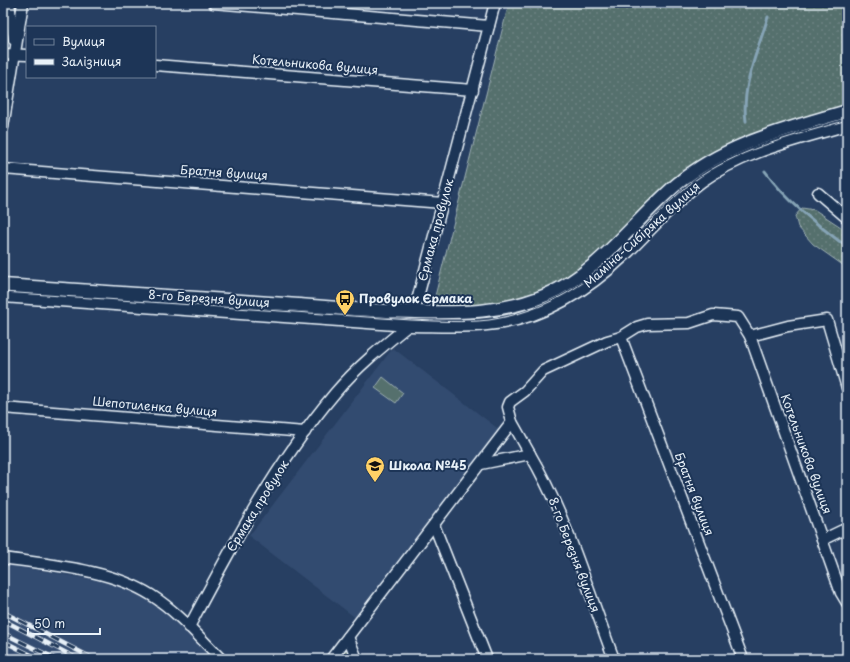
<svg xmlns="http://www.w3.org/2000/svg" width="850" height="662" font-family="'Playpen Sans',sans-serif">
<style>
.built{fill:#334b6f}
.grass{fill:url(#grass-dots);stroke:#9eb0b2}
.green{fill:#556f6d;stroke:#9eb0b2}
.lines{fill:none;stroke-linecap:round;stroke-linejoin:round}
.stream{stroke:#86a4b6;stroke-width:3}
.minor-casing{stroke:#e8f1f8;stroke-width:13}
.major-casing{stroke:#e8f1f8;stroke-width:15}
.minor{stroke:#1d3557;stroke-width:10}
.major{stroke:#1d3557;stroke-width:12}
.tram{stroke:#e8f1f8;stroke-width:1}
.rail-casing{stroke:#e8f1f8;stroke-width:4.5}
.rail{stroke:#1d3557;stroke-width:3;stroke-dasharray:9;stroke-linecap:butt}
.labels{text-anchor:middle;stroke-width:4;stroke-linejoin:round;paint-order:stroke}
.street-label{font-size:12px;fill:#e8f1f8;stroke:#1d3557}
.poi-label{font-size:12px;font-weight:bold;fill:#e8f1f8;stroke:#1d3557;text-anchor:start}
</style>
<defs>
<pattern id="grass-dots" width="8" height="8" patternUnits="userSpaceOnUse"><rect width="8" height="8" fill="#556f6d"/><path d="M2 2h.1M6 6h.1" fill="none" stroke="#6d8483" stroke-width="1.8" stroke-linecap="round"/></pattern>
</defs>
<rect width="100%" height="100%" fill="#273f62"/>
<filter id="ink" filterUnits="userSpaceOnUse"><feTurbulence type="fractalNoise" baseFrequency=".025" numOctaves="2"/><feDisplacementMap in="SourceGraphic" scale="8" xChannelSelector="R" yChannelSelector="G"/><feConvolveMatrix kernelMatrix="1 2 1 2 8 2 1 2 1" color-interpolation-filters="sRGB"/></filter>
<g filter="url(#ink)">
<g class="built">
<polygon points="393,348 501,431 357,619 249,536"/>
<polygon points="3,564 101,581 125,588 148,600 168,615 213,659 3,659"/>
</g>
<g class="grass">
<polygon points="509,3 847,3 847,107 734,144 588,266 545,292 487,307 432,308"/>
<polygon points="802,208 815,210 847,231 847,268 813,244 798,227 795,216"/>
<polygon points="346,648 351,659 338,659"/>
</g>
<polygon class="green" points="383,377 403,393 396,403 375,388"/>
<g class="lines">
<g class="stream">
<polyline points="771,6 771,3"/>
<path d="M746 121C741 87 758 50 768 17"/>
<path d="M765 171C786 201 818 225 847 247"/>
</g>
<defs>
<g id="minor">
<polyline points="9,3 14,40"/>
<polyline points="213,3 489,26"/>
<polyline points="3,54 27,55"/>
<polyline points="155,65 473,90"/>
<polyline points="3,127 23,3"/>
<polyline points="3,169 443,203"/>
<polyline points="818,193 847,218"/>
<polyline points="414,312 495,3"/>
<polyline points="750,336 788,326 827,320 847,388"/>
<polyline points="621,337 743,659"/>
<polyline points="3,408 305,432"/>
<path d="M530 454C567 517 588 591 614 659"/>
<polyline points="481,464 530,454 512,422 508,407 510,402 525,391 543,371 607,341 621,337 637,327 647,324 689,323 713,315 738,317 750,336 841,593 847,603"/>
<polyline points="434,525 487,659"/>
<polyline points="822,540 847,528"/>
<path d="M3 558C50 565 110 569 151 595 178 612 199 637 221 659"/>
<path d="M189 627C232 546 276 463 335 393 357 367 383 346 409 325"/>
<polyline points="348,637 357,659"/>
<polyline points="331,659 512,422"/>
</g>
<g id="major">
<path d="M3 285C97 291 191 298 285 304 329 307 372 311 416 312 461 313 504 313 546 295 600 272 633 221 677 184 726 143 787 129 847 111"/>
<path d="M3 296 409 325C435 325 461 327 487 324 540 320 587 290 625 254 650 230 673 202 701 181 744 150 798 139 847 124"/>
</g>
</defs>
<use href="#minor" class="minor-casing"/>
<use href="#major" class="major-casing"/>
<use href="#minor" class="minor"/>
<use href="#major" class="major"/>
<path class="tram" d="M3 292 411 320C437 321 464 323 489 320 547 311 587 285 628 245 651 222 673 195 701 176 745 147 797 135 847 120"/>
<defs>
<g id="rail">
<polyline points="3,612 94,659"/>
<polyline points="3,620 78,659"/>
<polyline points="3,633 56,659"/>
<polyline points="3,641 39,659"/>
</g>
</defs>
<use href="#rail" class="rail-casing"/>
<use href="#rail" class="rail"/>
</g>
</g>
<defs>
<symbol id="bus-pin" viewBox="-11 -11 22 30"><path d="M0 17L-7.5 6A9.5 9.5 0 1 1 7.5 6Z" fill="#ffd166" stroke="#1d3557"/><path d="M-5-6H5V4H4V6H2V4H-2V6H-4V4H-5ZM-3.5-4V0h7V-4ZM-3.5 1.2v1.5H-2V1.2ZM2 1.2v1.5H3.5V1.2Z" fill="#111"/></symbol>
<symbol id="school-pin" viewBox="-11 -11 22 30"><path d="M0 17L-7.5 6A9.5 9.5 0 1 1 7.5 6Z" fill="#ffd166" stroke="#1d3557"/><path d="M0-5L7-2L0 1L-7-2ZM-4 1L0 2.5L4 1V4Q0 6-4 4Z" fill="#111"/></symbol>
</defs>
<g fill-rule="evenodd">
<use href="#bus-pin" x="334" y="288" width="22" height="30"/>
<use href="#school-pin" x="364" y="455" width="22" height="30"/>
</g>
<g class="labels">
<g class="street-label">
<text transform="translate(315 65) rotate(5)" y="4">Котельникова вулиця</text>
<text transform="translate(224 173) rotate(4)" y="4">Братня вулиця</text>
<text transform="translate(436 230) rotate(-75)" y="4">Єрмака провулок</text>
<text transform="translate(642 235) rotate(-42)" y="4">Маміна-Сибіряка вулиця</text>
<text transform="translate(209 299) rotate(4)" y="4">8-го Березня вулиця</text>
<text transform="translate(155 407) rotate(5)" y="4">Шепотиленка вулиця</text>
<text transform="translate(806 454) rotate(70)" y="4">Котельникова вулиця</text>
<text transform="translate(694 494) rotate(69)" y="4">Братня вулиця</text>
<text transform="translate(258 506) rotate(-58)" y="4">Єрмака провулок</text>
<text transform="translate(574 555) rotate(69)" y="4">8-го Березня вулиця</text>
</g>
<g class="poi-label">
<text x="359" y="303">Провулок Єрмака</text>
<text x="389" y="470">Школа №45</text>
</g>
</g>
<rect width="850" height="662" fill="none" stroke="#1d3557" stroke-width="16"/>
<rect x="8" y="8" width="834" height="646" fill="none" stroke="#e8f1f8" stroke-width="1.5" filter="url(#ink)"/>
<rect x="26" y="26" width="130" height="52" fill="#1d3557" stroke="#6e8097"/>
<rect x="34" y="39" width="20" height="6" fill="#1d3557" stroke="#6e8097"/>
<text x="62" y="46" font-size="12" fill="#e8f1f8">Вулиця</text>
<rect x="34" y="59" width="20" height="6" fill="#e8f1f8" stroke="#6e8097"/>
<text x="62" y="66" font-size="12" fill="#e8f1f8">Залізниця</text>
<path d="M28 628v6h72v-6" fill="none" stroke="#e8f1f8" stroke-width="2"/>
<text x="34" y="628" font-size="12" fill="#e8f1f8" stroke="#1d3557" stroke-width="3" paint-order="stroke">50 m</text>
</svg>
